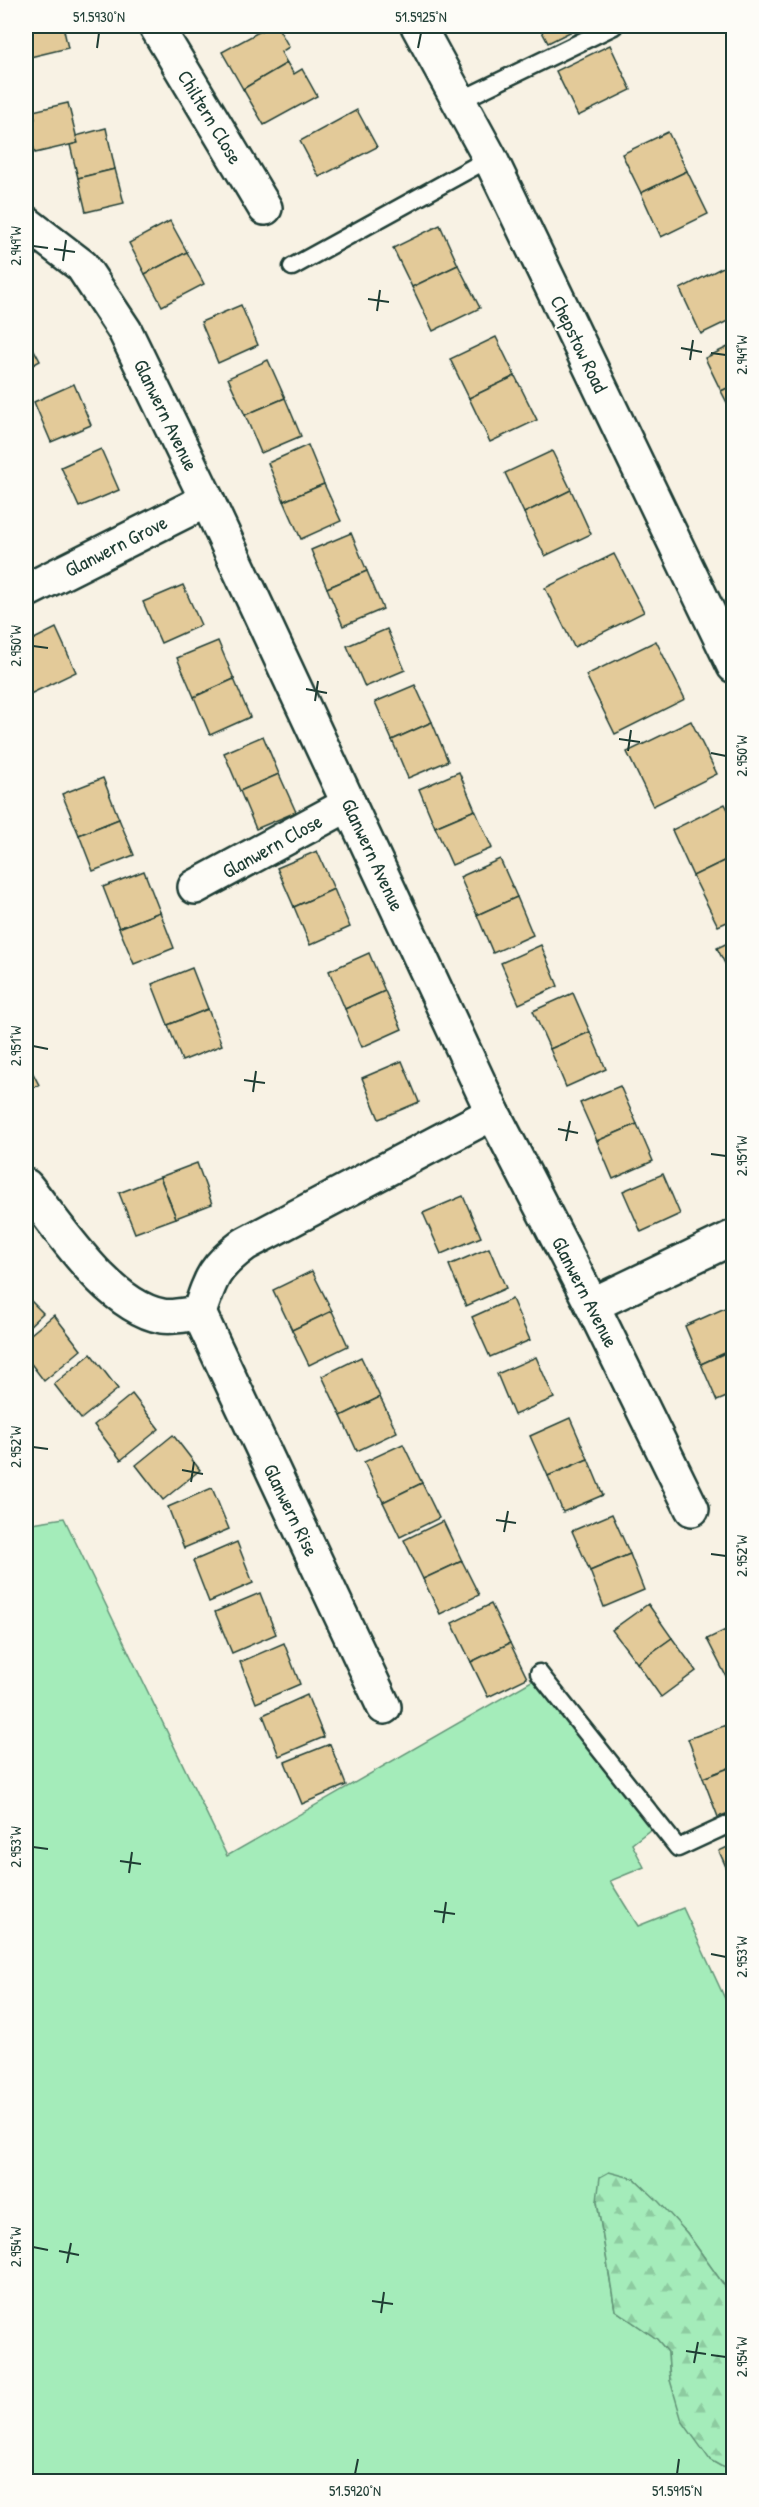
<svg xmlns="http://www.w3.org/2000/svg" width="759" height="2507" font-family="'Patrick Hand',sans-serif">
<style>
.green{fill:#a4ecba;stroke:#629477;stroke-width:1.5}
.forest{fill:url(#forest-firs);stroke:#629477;stroke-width:1.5}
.building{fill:#e3ca99;stroke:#1f3d34;stroke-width:1.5}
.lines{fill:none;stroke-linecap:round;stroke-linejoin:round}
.lane-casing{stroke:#1f3d34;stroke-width:21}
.street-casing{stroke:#1f3d34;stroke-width:38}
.secondary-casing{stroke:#1f3d34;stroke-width:38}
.lane{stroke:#fdfcf7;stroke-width:16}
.street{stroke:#fdfcf7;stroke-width:33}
.secondary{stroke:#fdfcf7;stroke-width:33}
.ticks{fill:none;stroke:#1f3d34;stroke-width:2}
.labels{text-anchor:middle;stroke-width:4.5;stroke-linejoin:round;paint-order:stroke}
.street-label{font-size:20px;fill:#1f3d34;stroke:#fdfcf7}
.neatline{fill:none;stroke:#1f3d34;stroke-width:2}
.ticks-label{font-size:15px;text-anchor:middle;fill:#1f3d34}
</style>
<defs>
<pattern id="forest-firs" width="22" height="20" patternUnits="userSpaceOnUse" patternTransform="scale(1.5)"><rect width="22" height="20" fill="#a4ecba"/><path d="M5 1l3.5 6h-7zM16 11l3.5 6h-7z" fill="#8dcba0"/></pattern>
</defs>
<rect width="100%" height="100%" fill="#f8f2e4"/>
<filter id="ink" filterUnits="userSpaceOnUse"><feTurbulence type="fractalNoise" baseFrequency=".0167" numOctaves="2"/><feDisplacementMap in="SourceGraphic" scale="12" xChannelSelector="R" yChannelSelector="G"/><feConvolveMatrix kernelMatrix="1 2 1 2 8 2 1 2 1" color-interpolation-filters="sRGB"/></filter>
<g filter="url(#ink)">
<polygon class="green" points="64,1518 227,1856 542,1675 660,1822 632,1844 644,1867 610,1881 638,1926 683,1908 733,2016 733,2298 687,2233 635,2179 597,2201 615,2310 657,2339 668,2352 670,2380 710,2460 733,2473 734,2481 26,2482 26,1524"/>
<polygon class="forest" points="609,2172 635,2179 659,2202 687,2233 733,2298 733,2473 710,2460 682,2421 670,2380 668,2352 657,2339 615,2310 597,2201 600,2177"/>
<g class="building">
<polygon points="26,26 63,26 68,48 26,58"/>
<polygon points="270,26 277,26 289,47 281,52 287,63 243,89 222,52"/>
<polygon points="539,26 582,26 548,43"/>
<polygon points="610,45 631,90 578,116 556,71"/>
<polygon points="287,63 294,74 302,69 317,96 264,125 243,89"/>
<polygon points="26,79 35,119 26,121"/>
<polygon points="68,103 78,143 35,153 27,121 35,119 33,111"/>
<polygon points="357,110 377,147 319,177 300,141"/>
<polygon points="106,128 115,169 78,178 70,145 78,143 76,136"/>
<polygon points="668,132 687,171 641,193 622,154"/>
<polygon points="115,169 124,203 86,212 78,178"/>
<polygon points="687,171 708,214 661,237 641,193"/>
<polygon points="170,221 187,252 145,274 129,243"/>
<polygon points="440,225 458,265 412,287 393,248"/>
<polygon points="187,252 204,284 162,306 145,274"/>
<polygon points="733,262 734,318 701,334 680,289"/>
<polygon points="458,265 480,308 433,331 412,287"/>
<polygon points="241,305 258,345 218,363 201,322"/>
<polygon points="26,335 40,361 26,369"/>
<polygon points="496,337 515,376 469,398 450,359"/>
<polygon points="734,344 734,385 721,391 705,358"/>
<polygon points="268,360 285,398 245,415 228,378"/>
<polygon points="515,376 537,420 490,442 469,398"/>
<polygon points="74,384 91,425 51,442 34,402"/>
<polygon points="734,385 734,416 721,391"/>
<polygon points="285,398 301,436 261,453 245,415"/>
<polygon points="308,445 324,484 284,501 268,463"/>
<polygon points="101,449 119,490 79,507 61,467"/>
<polygon points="552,451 571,490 524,513 505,473"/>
<polygon points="324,484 341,521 301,539 284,501"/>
<polygon points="571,490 591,534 545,556 524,513"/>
<polygon points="351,533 367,571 327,588 311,550"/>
<polygon points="614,554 644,612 574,647 545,588"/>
<polygon points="367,571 383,609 343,626 327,588"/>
<polygon points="183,585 201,625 161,643 143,602"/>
<polygon points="56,628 76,672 26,696 26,643"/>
<polygon points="387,629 405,670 365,687 347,646"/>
<polygon points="218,641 234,679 194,697 177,658"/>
<polygon points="656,641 685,699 615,734 586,675"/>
<polygon points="234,679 250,717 210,735 194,697"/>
<polygon points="415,685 432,722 392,740 375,702"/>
<polygon points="691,721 717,774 653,806 627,752"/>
<polygon points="432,722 448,761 408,778 392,740"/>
<polygon points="263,736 279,774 240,791 224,753"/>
<polygon points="459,772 475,810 435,827 419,789"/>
<polygon points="279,774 296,812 256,829 240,791"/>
<polygon points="103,778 119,819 79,835 62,794"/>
<polygon points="725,804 734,821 734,856 693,876 672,830"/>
<polygon points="475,810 492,848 452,865 435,827"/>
<polygon points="119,819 134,855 93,871 79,835"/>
<polygon points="317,851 334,889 294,907 277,868"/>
<polygon points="734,856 734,919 718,926 693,876"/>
<polygon points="500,859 517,897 477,915 460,877"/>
<polygon points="144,871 160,912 119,928 103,887"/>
<polygon points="334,889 350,927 310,945 294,907"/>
<polygon points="517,897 533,935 493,953 477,915"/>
<polygon points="160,912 174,948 134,964 119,928"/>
<polygon points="734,940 734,981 717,948"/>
<polygon points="541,945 558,986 519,1004 501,963"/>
<polygon points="369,953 385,991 345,1009 329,971"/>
<polygon points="192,968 208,1009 168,1025 152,984"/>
<polygon points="385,991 402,1029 362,1047 345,1009"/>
<polygon points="573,993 590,1032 550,1049 533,1011"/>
<polygon points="208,1009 222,1045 182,1061 168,1025"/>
<polygon points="590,1032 606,1069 566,1087 550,1049"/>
<polygon points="26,1060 39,1085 26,1091"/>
<polygon points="402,1061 419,1102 379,1119 362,1078"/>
<polygon points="620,1086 637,1124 597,1141 580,1103"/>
<polygon points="637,1124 653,1161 613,1179 597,1141"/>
<polygon points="197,1163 212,1204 176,1218 160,1177"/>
<polygon points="663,1174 680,1214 641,1232 623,1191"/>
<polygon points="160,1177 176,1218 135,1233 119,1193"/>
<polygon points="463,1196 481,1237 441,1254 423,1213"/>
<polygon points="489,1248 506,1288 466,1306 449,1265"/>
<polygon points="312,1271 332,1311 292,1330 273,1290"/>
<polygon points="26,1296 43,1313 26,1329"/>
<polygon points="512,1299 530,1340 490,1357 472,1317"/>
<polygon points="725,1308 734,1328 734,1349 701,1364 685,1326"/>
<polygon points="332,1311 348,1346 309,1365 292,1330"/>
<polygon points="54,1315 81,1350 44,1381 26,1357 26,1338"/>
<polygon points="734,1349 734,1394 717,1401 701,1364"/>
<polygon points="91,1354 118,1389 81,1419 54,1384"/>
<polygon points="361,1357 380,1397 341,1416 322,1376"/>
<polygon points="536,1357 554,1398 514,1415 497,1374"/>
<polygon points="132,1394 159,1429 121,1460 94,1425"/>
<polygon points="380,1397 397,1432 357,1451 341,1416"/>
<polygon points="570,1418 588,1459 548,1476 530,1436"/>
<polygon points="173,1435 200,1470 163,1500 136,1465"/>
<polygon points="403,1444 422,1483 383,1502 364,1462"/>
<polygon points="588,1459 603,1495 563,1512 548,1476"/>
<polygon points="422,1483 439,1518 400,1537 383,1502"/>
<polygon points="212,1488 229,1529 184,1548 168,1507"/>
<polygon points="612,1514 630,1554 590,1571 572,1531"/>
<polygon points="443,1521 462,1561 423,1579 404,1540"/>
<polygon points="237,1542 253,1583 209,1602 193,1561"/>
<polygon points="630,1554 644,1590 604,1607 590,1571"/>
<polygon points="462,1561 479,1595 440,1614 423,1579"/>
<polygon points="260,1593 276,1634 232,1653 215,1612"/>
<polygon points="491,1604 510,1643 471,1662 452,1623"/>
<polygon points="648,1604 672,1638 637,1663 612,1630"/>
<polygon points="734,1626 734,1675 727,1678 707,1639"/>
<polygon points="672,1638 696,1671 661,1697 637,1663"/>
<polygon points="284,1643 300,1684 256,1703 240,1662"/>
<polygon points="510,1643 527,1678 488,1697 471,1662"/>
<polygon points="307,1695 324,1737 279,1756 263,1715"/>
<polygon points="729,1724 734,1736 734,1766 703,1778 688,1739"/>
<polygon points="330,1744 346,1785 302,1804 285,1762"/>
<polygon points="734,1766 734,1811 718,1817 703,1778"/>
<polygon points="734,1844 734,1885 719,1851"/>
</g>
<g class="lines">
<defs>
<g id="lane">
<polyline points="459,101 614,26"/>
<polyline points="292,267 490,158"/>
<polyline points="539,1673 678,1848 734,1822"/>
</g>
<g id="street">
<polyline points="156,26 265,208"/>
<polyline points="26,223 82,266 125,331 207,500 493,1113 592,1305 692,1509"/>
<polyline points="26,591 207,500"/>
<polyline points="195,887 349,804"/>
<path d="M26 1186C59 1227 108 1306 162 1316 173 1318 188 1314 199 1313 211 1277 214 1267 245 1244L493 1113"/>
<polyline points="592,1305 734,1237"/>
<polyline points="199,1313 384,1707"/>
</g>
<polyline id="secondary" points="418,26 490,158 734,666"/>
</defs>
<use href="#lane" class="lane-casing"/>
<use href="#street" class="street-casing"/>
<use href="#secondary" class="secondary-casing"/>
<use href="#lane" class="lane"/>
<use href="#street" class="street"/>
<use href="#secondary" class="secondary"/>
</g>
</g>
<path class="ticks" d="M97 48 99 33M418 48 421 33M33 246 48 248M54 249 75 252M63 261 66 240M368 299 389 302M377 311 380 290M681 348 702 352M711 353 726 355M690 360 693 340M33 646 48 648M306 689 327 693M315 701 318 681M619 739 640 742M628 751 631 730M711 753 726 756M33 1046 48 1049M244 1080 265 1083M253 1092 256 1071M558 1129 578 1133M566 1141 570 1121M711 1154 726 1156M33 1447 48 1449M182 1470 203 1474M191 1482 194 1462M496 1520 516 1523M504 1532 508 1511M711 1554 726 1556M33 1847 48 1849M120 1861 141 1864M129 1873 132 1852M434 1911 455 1914M443 1923 446 1902M711 1954 726 1957M33 2247 48 2250M59 2251 79 2255M67 2263 71 2243M372 2301 393 2304M381 2313 384 2292M686 2351 706 2354M711 2355 726 2357M694 2363 698 2342M355 2474 358 2459M677 2474 679 2459"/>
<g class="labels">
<g class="street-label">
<text transform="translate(210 117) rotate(59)" y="7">Chiltern Close</text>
<text transform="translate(579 344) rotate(64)" y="7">Chepstow Road</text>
<text transform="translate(166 415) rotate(64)" y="7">Glanwern Avenue</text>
<text transform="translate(116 546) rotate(-27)" y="7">Glanwern Grove</text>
<text transform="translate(272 846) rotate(-29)" y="7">Glanwern Close</text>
<text transform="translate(373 855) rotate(65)" y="7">Glanwern Avenue</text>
<text transform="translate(585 1292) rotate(63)" y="7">Glanwern Avenue</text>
<text transform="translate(291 1510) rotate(64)" y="7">Glanwern Rise</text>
</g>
</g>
<rect width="759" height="2507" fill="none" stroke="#fdfcf7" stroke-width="66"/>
<rect x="33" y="33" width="693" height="2441" class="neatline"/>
<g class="ticks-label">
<text x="99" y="22">51.5930°N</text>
<text x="421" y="22">51.5925°N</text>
<text transform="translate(16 246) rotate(-90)" y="5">2.949°W</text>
<text transform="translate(742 355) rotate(-90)" y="5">2.949°W</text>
<text transform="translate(16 646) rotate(-90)" y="5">2.950°W</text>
<text transform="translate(742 756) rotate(-90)" y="5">2.950°W</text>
<text transform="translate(16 1046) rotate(-90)" y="5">2.951°W</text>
<text transform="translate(742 1156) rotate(-90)" y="5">2.951°W</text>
<text transform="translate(16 1447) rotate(-90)" y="5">2.952°W</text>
<text transform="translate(742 1556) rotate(-90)" y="5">2.952°W</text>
<text transform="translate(16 1847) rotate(-90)" y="5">2.953°W</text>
<text transform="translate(742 1957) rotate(-90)" y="5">2.953°W</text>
<text transform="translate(16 2247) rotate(-90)" y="5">2.954°W</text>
<text transform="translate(742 2357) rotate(-90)" y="5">2.954°W</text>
<text x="355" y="2496">51.5920°N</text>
<text x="677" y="2496">51.5915°N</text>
</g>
</svg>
